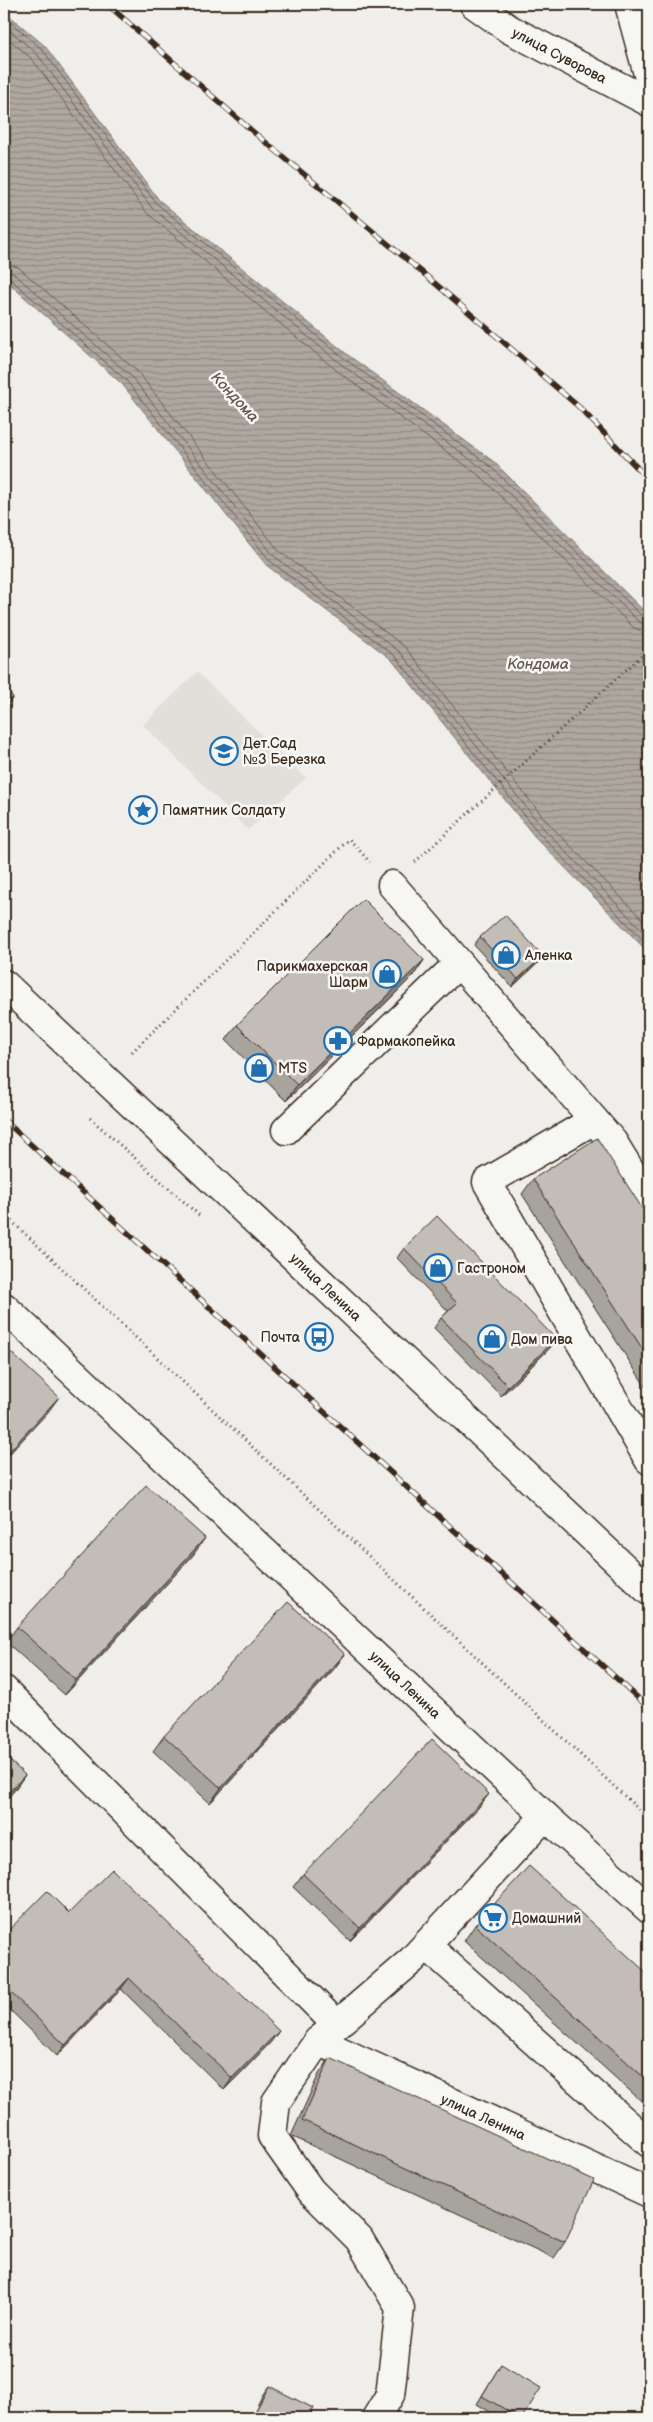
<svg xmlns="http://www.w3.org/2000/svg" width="653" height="2422" viewBox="0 0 653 2422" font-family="'Balsamiq Sans',sans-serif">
<defs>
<pattern id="water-rules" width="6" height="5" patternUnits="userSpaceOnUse" patternTransform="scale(1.25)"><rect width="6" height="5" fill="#afa8a1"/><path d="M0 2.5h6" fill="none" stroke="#908983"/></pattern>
</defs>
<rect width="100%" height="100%" fill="#efeeea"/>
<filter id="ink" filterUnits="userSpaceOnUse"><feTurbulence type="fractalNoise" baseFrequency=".02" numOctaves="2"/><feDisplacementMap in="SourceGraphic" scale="10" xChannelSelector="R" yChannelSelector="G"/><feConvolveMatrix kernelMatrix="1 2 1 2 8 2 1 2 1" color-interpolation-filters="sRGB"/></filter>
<g filter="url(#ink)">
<!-- built -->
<polygon fill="#e2dfdb" points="197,672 306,778 248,830 143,725"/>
<!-- water -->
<polygon fill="url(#water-rules)" stroke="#81766d" points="4,11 45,46 159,200 348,355 494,462 649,616 649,953 535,837 391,659 266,565 122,384 4,279"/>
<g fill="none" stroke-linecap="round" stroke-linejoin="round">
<!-- shore -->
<g stroke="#695c52" stroke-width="1">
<polyline points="4,17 42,49 156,203 345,359 490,466 644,618 649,620"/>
<polyline points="4,25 37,54 152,208 341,364 486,471 639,622 649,626"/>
<polyline points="4,35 32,59 147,213 336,370 481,477 634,628 649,633"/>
<polyline points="4,263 18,267 137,371 279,551 405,647 549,824 649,926"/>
<polyline points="4,270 13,273 131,376 274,556 400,652 544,829 649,937"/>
<polyline points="4,277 9,278 126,380 270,561 395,656 539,833 649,946"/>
</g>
<defs>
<g id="minor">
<path id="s1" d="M474,4L509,29L649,102"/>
<polyline points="629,4 649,78"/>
<polyline points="392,885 613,1142 649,1201"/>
<path id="s2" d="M4,984L649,1591"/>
<polyline points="594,1120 487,1182 649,1460"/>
<polyline points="286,1130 459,963"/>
<path id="s3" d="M4,1307L545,1816L649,1909"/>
<polyline points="4,1690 336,2024"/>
<polyline points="426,1945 649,2143"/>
<path id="s4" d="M318,2041L649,2193"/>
<polyline points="376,2418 390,2395 400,2308 359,2239 311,2191 272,2136 276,2102 318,2041 412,1960 545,1816"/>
</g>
</defs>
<!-- minor casing -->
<use href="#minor" stroke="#3b2a1e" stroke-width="31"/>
<!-- path -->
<g stroke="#3b2a1e" stroke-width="3" stroke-dasharray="1 4" stroke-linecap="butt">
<polyline points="415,862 649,649"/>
<polyline points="132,1052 349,839 370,862"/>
<polyline points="90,1118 201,1217"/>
<polyline points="4,1214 649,1819"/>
</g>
<!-- minor -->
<use href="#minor" stroke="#f6f6f2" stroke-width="28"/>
<defs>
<g id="rail">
<polyline points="107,4 251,130 423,273 579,407 649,480"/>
<polyline points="4,1120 649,1708"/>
</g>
</defs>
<!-- rail casing -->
<use href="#rail" stroke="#3b2a1e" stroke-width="5.5"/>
<!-- rail -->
<use href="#rail" stroke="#f6f6f2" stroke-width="4" stroke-dasharray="11" stroke-linecap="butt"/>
</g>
<!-- wall -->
<g fill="#a7a39d" stroke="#3b2a1e">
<polygon points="480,937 537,964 512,987 474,945"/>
<polygon points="424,960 413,976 286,1101 226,1040 237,1025"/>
<polygon points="533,1179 649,1219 649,1392 522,1194"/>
<polygon points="404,1248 556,1339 549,1349 501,1396 434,1328 441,1318 448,1311 397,1258"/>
<polygon points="194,1554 65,1695 6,1642 17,1627"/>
<polygon points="345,1654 334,1669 210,1803 153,1751 164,1736"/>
<polygon points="479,1807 350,1941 293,1887 303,1874"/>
<polygon points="69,1913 271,2042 224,2090 121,1989 57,2056 4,2004 4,1935"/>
<polygon points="475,1925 649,1975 649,2108 464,1941"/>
<polygon points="330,2058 565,2242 554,2258 291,2136 319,2074"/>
<polygon points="501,2364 522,2418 500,2418 477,2404"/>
<polygon points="269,2386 308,2418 251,2418 263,2394"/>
</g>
<!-- shaded-wall -->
<g fill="#888480" stroke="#3b2a1e">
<polygon points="13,697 4,711 4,707"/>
<polygon points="543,956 537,964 512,987 518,979"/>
<polygon points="424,960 413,976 286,1101 297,1085"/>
<polygon points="556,1339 549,1349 501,1396 508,1386"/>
<polygon points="59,1397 48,1412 4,1460 4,1457"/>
<polygon points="205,1538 194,1554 65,1695 76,1680"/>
<polygon points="345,1654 334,1669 210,1803 221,1788"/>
<polygon points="25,1775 14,1791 4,1802 4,1798"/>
<polygon points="489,1794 479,1807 350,1941 360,1928"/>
<polygon points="129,1978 121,1989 57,2056 65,2045"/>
<polygon points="279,2031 271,2042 224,2090 232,2078"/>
</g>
<!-- building -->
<g fill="#c2bdb7" stroke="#3b2a1e">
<polygon points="4,687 13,697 4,707"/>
<polygon points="363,899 424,960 297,1085 237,1025"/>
<polygon points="505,915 543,956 518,979 480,937"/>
<polygon points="597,1138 649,1219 649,1359 533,1179"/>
<polygon points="437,1216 556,1339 508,1386 441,1318 457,1303 404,1248"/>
<polygon points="5,1347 59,1397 4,1457 4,1349"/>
<polygon points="146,1485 205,1538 76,1680 17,1627"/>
<polygon points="288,1602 345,1654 221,1788 164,1736"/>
<polygon points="432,1739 489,1794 360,1928 303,1874"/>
<polygon points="4,1755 25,1775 4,1798"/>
<polygon points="529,1866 649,1975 649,2082 475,1925"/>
<polygon points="112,1869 279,2031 232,2078 129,1978 65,2045 4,1986 4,1935 47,1891 69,1913"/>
<polygon points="330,2058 594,2180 565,2242 302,2120"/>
<polygon points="501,2364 541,2388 522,2418 520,2418 482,2396"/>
<polygon points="269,2386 313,2408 308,2418 252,2418"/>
</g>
</g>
<!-- icons -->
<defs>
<symbol id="school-ring" viewBox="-11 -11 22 22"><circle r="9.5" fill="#f6f6f2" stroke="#1f6fb2" stroke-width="1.5"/><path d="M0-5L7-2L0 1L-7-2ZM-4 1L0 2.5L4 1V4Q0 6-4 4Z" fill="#1f6fb2"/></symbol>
<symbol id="sight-ring" viewBox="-11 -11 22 22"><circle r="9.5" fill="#f6f6f2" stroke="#1f6fb2" stroke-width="1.5"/><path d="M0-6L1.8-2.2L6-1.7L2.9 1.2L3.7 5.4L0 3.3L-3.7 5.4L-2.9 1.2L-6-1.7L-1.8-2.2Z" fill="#1f6fb2"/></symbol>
<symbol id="shop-ring" viewBox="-11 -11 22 22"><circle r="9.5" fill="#f6f6f2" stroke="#1f6fb2" stroke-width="1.5"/><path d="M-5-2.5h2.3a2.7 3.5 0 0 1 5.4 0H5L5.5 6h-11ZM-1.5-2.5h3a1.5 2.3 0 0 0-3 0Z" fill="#1f6fb2"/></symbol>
<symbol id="pharmacy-ring" viewBox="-11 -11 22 22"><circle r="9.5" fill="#f6f6f2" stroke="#1f6fb2" stroke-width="1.5"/><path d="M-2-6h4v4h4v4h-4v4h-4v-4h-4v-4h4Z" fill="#1f6fb2"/></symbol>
<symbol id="bus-ring" viewBox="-11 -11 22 22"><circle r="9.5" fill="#f6f6f2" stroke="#1f6fb2" stroke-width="1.5"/><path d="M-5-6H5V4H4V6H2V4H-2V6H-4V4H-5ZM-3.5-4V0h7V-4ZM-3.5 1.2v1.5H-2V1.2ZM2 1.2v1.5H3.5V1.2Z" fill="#1f6fb2"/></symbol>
<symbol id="supermarket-ring" viewBox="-11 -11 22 22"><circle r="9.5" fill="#f6f6f2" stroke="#1f6fb2" stroke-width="1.5"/><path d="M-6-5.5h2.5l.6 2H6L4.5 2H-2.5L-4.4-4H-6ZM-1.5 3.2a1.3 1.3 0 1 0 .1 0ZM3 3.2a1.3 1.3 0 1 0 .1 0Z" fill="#1f6fb2"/></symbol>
</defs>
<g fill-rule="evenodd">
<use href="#school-ring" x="208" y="735" width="32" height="32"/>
<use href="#sight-ring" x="127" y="794" width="32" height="32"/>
<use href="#shop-ring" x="490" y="939" width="32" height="32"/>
<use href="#shop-ring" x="371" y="958" width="32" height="32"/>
<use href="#pharmacy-ring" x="322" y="1025" width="32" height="32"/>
<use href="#shop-ring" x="243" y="1052" width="32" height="32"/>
<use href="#shop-ring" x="422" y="1252" width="32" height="32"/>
<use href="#bus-ring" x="303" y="1321" width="32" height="32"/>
<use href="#shop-ring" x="476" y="1323" width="32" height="32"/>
<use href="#supermarket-ring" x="477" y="1902" width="32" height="32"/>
</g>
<g text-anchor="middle" stroke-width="5" stroke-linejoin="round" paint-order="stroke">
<!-- street labels -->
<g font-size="14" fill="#3b2a1e" stroke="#f6f6f2">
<text dy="5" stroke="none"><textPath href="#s1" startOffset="100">улица Суворова</textPath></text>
<text dy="5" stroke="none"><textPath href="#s2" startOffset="442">улица Ленина</textPath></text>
<text dy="5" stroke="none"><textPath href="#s3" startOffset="551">улица Ленина</textPath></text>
<text dy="5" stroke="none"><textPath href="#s4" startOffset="182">улица Ленина</textPath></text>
</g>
<!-- poi labels -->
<g font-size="14" fill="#3b2a1e" stroke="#f6f6f2" text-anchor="start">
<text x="243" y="748">Дет.Сад<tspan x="243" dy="16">№3 Березка</tspan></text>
<text x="162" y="815">Памятник Солдату</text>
<text x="525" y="960">Аленка</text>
<text x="368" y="971" text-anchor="end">Парикмахерская<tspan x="368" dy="16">Шарм</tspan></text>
<text x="357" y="1046">Фармакопейка</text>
<text x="278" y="1073">MTS</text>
<text x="457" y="1273">Гастроном</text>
<text x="300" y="1342" text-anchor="end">Почта</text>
<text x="511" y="1344">Дом пива</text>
<text x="512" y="1923">Домашний</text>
</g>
<!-- water labels -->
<g font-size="15" font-style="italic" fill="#64564c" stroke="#f6f6f2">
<text transform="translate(235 397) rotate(47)" y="5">Кондома</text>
<text x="538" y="669">Кондома</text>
</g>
</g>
<!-- margin -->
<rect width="653" height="2422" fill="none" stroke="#f6f6f2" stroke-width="20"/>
<rect x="10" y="10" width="633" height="2402" fill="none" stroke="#3b2a1e" stroke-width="2" filter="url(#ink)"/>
</svg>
